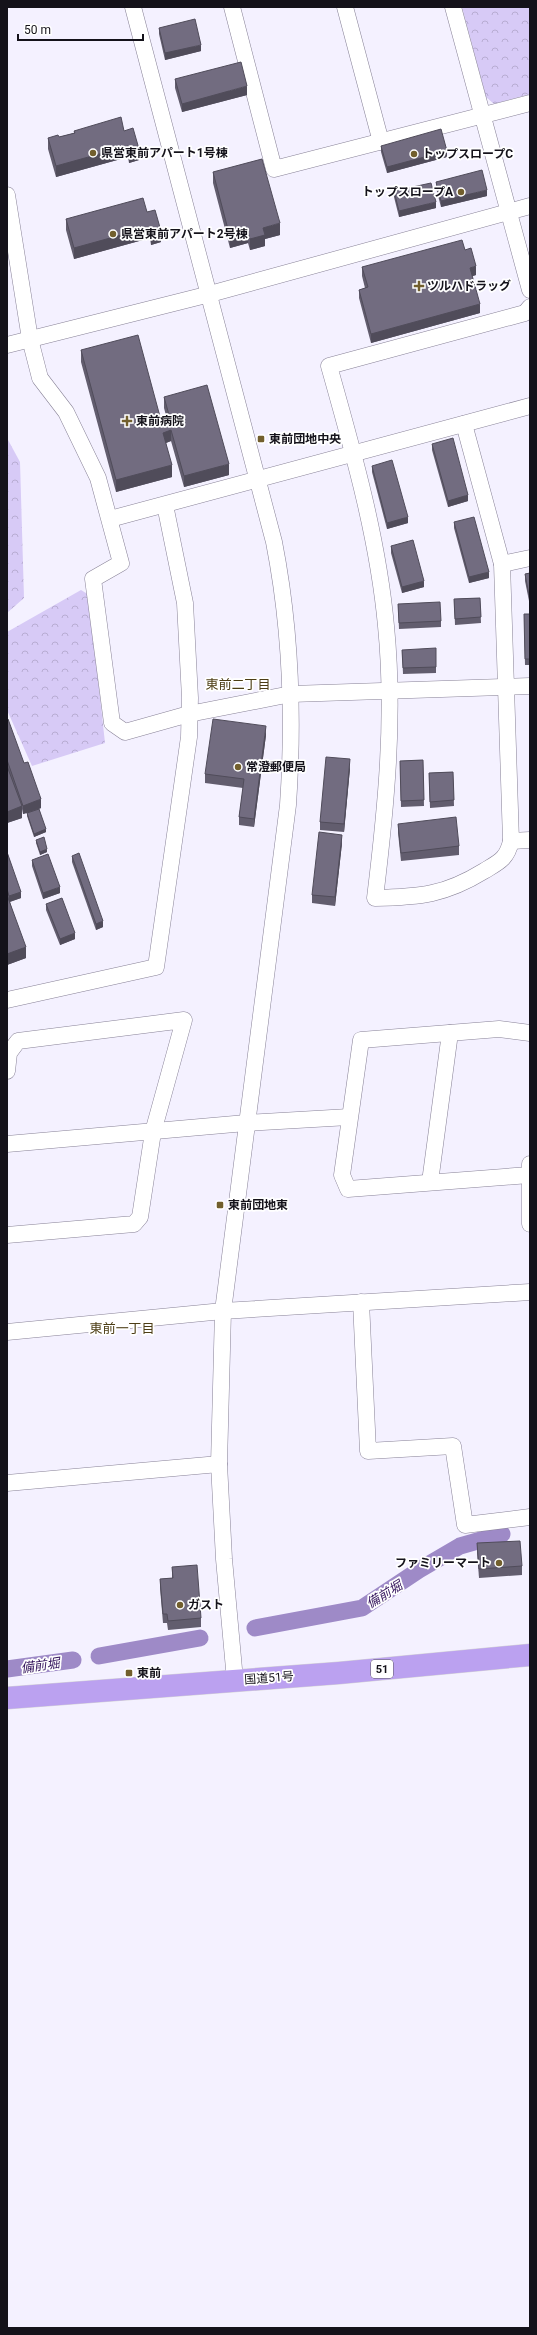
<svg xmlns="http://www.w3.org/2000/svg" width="537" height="2335" viewBox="0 0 537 2335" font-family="Roboto,'Noto Sans JP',sans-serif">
<defs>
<pattern id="forest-crowns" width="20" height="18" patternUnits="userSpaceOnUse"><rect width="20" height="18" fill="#d7caf6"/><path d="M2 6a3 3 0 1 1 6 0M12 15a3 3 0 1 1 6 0" fill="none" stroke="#b8acd2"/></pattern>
</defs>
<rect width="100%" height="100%" fill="#f4f1ff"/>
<!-- forest -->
<g fill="url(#forest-crowns)">
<polygon points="462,7 530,7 530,94 494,104 486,97"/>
<polygon points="7,438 20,462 24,598 7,613"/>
<polygon points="81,590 89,595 105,743 32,766 7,710 7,632"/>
</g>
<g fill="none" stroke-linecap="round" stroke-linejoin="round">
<!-- canal -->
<g stroke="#9e8ac7" stroke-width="17">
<polyline points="255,1628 362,1608 419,1570 460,1546 502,1534"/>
<polyline points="99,1656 200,1638"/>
<polyline points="7,1669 73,1660"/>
</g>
<defs>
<g id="minor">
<path d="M133,7L274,542C291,629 294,717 288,805L223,1311L219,1464L224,1559L235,1680"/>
<polyline points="232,7 274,169 530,103"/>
<polyline points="345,7 381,142"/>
<polyline points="453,7 530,290"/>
<polyline points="7,195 30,339 40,378 66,412 98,478 121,563 93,579 112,723 125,732 189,714 291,694 530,686"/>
<polyline points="7,345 210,294 530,206"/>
<path d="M464,424L502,564L511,841C507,859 499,862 484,871C445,895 420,897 375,898C386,808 395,717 386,626C378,538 353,451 329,366L525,313L530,307"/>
<polyline points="110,519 530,406"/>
<polyline points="502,564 530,558"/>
<polyline points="511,841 530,840"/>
<polyline points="7,1000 156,967 189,737 190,698 185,603 165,505"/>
<polyline points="7,1071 9,1053 18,1041 184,1020 153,1132 140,1217 134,1224 7,1235"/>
<polyline points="7,1144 246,1123 349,1117"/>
<polyline points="530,1164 530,1224"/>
<polyline points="529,1175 348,1189 342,1175 361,1040 499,1029 530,1033"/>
<polyline points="430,1182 450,1033"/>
<polyline points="361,1302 368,1451 453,1446 465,1525 530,1517"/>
<polyline points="7,1332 223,1311 530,1292"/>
<polyline points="7,1483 219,1464"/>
</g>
<polyline id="highway" points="7,1698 339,1673 530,1655"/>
</defs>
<!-- minor casing -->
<use href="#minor" stroke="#888297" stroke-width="17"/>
<!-- highway casing -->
<use href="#highway" stroke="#d5d4d6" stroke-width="23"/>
<!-- minor -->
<use href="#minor" stroke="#fff" stroke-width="16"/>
<!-- highway -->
<use href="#highway" stroke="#bba1f0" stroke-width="22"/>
</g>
<!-- wall -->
<g fill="#625d6e">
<polygon points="159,28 201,51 165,60 159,34"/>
<polygon points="175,79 247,95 182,112 175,88"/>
<polygon points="74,131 124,131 139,160 129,163 128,157 56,177 48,149 48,138 59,137 74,133"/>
<polygon points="381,146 447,157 387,173 381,152"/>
<polygon points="213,172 280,235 265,239 265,246 250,250 248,243 230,248 213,183"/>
<polygon points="436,182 487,196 441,207 436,188"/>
<polygon points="394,191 436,208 399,217 394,197"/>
<polygon points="147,212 161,242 151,245 150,238 74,259 66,230 66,219"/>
<polygon points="465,250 476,275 472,276 480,313 371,343 359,298 359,290 365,288 362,276 362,267"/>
<polygon points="81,350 162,424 168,423 164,408 164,397 229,475 184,487 171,441 166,443 172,477 116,492 81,362"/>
<polygon points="432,444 468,501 448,507 432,450"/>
<polygon points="372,466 408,523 387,529 372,472"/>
<polygon points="454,522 489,578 469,583 454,528"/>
<polygon points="391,546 424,587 402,593 391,553"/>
<polygon points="530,573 530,601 529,601 525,581 525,574"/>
<polygon points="480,598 481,623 455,625 454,599"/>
<polygon points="398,604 441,621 441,627 399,629"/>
<polygon points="524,614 530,614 530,665 525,665"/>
<polygon points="402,650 436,667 436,673 403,674"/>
<polygon points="7,720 41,808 39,809 46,832 34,837 27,816 27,813 23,814 22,809 22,818 7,823"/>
<polygon points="266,735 254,827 239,825 239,817 243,788 205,783 205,774"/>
<polygon points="423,760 424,806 401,807 400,761"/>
<polygon points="350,768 344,832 320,830 320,822"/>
<polygon points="453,772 454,806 430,808 429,773"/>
<polygon points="398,824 459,846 459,855 401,861 398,833"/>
<polygon points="36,840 47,852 40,855 36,843"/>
<polygon points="342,843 335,906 312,903 312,895"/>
<polygon points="7,852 21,898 10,902 26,958 7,965"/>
<polygon points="72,856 103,927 96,930 72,862"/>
<polygon points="32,860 60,893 43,899 32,866"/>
<polygon points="46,904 75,939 60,945 46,910"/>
<polygon points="477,1543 522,1566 522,1575 479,1578 477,1552"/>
<polygon points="172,1567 201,1618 201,1627 168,1630 167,1623 163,1623 160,1588 160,1579 172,1578"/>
</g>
<!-- shaded-wall -->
<g fill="#504c5a">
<polygon points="201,45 201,51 165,60 165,53"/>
<polygon points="247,86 247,95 182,112 182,104"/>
<polygon points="128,146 128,157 56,177 56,166"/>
<polygon points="139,149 139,160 129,163 129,152"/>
<polygon points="447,151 447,157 387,173 387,167"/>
<polygon points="487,190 487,196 441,207 441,201"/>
<polygon points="436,202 436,208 399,217 399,211"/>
<polygon points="280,223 280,235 265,239 265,246 250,250 250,239 263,228"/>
<polygon points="150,227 150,238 74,259 74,248"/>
<polygon points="161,231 161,242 151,245 151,233"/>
<polygon points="248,232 248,243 230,248 230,237"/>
<polygon points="476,266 476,275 470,277 470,268"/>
<polygon points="480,304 480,313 371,343 371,334"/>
<polygon points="171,430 171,441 163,444 163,433"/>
<polygon points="229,464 229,475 184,487 184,476"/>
<polygon points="172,465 172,477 116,492 116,480"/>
<polygon points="468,495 468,501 448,507 448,501"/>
<polygon points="408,517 408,523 387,529 387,523"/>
<polygon points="489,572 489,578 469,583 469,577"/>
<polygon points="424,581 424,587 402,593 402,587"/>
<polygon points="266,726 266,735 254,827 254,819"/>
<polygon points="350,759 350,768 344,832 344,824"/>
<polygon points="41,799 41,808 23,814 23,806"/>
<polygon points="22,806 22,818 7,823 7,812"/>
<polygon points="46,829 46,832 34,837 34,834"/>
<polygon points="342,835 342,843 335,906 335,897"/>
<polygon points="47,849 47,852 40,855 40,852"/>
<polygon points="60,887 60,893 43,899 43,893"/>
<polygon points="21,892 21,898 9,902 9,896"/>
<polygon points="103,921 103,927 96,930 96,924"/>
<polygon points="75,933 75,939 60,945 60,939"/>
<polygon points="26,947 26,958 7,965 7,954"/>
</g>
<!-- building -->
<g fill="#726c80" stroke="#504c5a">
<polygon points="195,19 201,45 165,53 159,28"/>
<polygon points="241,62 247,86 182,104 175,79"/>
<polygon points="121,117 124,131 133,128 139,149 129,152 128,146 56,166 48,138 58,135 59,137 75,133 74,131"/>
<polygon points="441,129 447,151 387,167 381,146"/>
<polygon points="262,159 280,223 263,228 265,235 250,239 248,232 230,237 213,172"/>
<polygon points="482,170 487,190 441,201 436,182"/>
<polygon points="431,183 436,202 399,211 394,191"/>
<polygon points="143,198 147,212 155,210 161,231 151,233 150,227 74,248 66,219"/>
<polygon points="462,240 465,250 471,248 476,266 470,268 480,304 371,334 359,290 368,287 362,267"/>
<polygon points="138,335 162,424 171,422 164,397 207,385 229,464 184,476 171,430 163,433 172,465 116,480 81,350"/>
<polygon points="453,438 468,495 448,501 432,444"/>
<polygon points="392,460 408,517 387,523 372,466"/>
<polygon points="474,517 489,572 469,577 454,522"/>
<polygon points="413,540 424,581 402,587 391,546"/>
<polygon points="530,573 530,595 529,595 525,574"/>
<polygon points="480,598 481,617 455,619 454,599"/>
<polygon points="440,602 441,621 399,623 398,604"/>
<polygon points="524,614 530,614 530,659 525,659"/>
<polygon points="436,648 436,667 403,668 402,650"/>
<polygon points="8,719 24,763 28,762 41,799 23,806 7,760 7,720"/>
<polygon points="213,719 266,726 254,819 239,817 244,779 205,774"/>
<polygon points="326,757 350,759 344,824 320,822"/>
<polygon points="423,760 424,800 401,801 400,761"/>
<polygon points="7,766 22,806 7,812"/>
<polygon points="453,772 454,800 430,802 429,773"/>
<polygon points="39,809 46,829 34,834 27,813"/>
<polygon points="456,817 459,846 401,853 398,824"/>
<polygon points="319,832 342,835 335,897 312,895"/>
<polygon points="44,837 47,849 40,852 36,840"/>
<polygon points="7,852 21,892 9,896 7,889"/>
<polygon points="79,853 103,921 96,924 72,856"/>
<polygon points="48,854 60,887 43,893 32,860"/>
<polygon points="7,895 26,947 7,954"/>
<polygon points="62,898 75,933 60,939 46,904"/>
<polygon points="520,1541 522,1566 479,1569 477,1543"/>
<polygon points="197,1565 201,1618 168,1621 167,1614 163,1614 160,1579 173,1578 172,1567"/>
</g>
<!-- markers -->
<g fill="#725f2d" stroke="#fff" stroke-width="1.5">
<circle cx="93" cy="153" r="4"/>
<circle cx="414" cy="154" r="4"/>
<circle cx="461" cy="192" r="4"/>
<circle cx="113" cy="234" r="4"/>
<path d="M417 280h4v4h4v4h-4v4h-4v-4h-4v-4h4z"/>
<path d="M125 415h4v4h4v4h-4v4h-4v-4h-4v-4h4z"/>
<rect x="257" y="435" width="8" height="8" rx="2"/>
<circle cx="238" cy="767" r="4"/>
<rect x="216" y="1201" width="8" height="8" rx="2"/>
<circle cx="499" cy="1563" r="4"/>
<circle cx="180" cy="1605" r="4"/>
<rect x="125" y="1669" width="8" height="8" rx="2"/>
</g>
<g text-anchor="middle" stroke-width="3.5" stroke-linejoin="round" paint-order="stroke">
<!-- shield labels -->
<rect fill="#fff" stroke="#5a595f" stroke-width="1" x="371" y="1660" width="22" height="18" rx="3"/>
<g font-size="11" font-weight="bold" fill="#14121a">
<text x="382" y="1673">51</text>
</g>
<!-- poi labels -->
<g font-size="12" font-weight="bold" fill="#14121a" stroke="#fff" text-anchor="start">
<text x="101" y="157">県営東前アパート1号棟</text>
<text x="422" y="158">トップスロープC</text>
<text x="453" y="196" text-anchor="end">トップスロープA</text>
<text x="121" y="238">県営東前アパート2号棟</text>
<text x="427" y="290">ツルハドラッグ</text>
<text x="136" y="425">東前病院</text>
<text x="269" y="443">東前団地中央</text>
<text x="246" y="771">常澄郵便局</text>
<text x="228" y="1209">東前団地東</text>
<text x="491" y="1567" text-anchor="end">ファミリーマート</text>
<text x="188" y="1609">ガスト</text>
<text x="137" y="1677">東前</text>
</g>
<!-- street labels -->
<g font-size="12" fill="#14121a" stroke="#fff">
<text transform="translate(269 1678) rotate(-4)" y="4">国道51号</text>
</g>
<!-- neighbourhood labels -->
<g font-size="13" fill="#4c3d15" stroke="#fff">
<text x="238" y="689">東前二丁目</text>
<text x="122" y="1333">東前一丁目</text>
</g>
<!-- water labels -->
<g font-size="13" font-style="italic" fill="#35155d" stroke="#fff">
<text transform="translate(384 1594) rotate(-32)" y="5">備前堀</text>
<text transform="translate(40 1665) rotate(-8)" y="5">備前堀</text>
</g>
</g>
<!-- border -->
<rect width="537" height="2335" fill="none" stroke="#14121a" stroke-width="16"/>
<!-- scale -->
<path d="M18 34v6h125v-6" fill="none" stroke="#14121a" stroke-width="2"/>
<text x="24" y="34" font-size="12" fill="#14121a" stroke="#ffffff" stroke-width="3" paint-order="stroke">50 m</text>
</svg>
